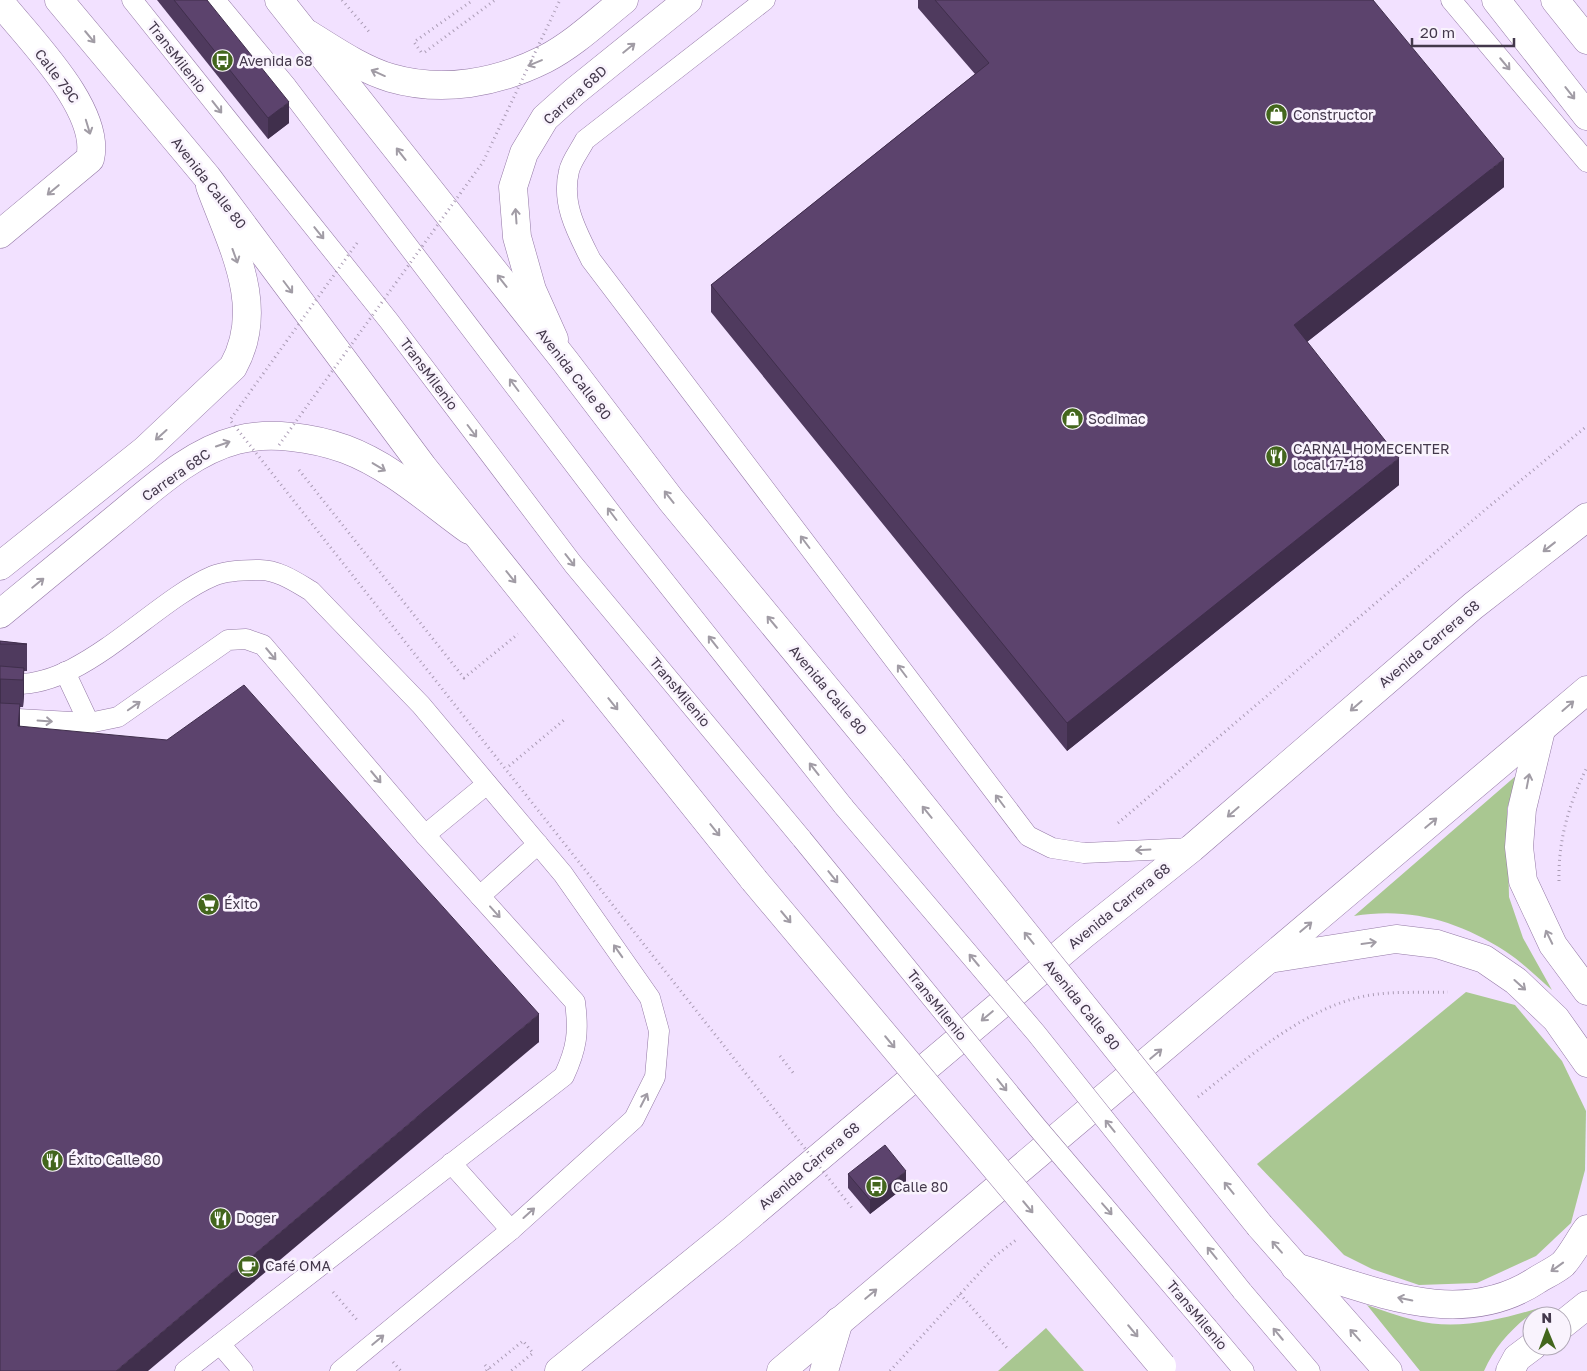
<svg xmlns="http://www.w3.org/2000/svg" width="1587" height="1371" viewBox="0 0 1587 1371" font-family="'Golos Text',sans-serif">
<rect width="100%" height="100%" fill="#f2e1ff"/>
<!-- green -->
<g fill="#a9c791">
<path d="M1518,774L1507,809L1509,897L1523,938L1552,990C1537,977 1522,962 1505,951C1458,921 1410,907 1354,916Z"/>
<polygon points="1466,992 1515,1005 1562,1061 1586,1111 1585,1170 1571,1223 1536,1256 1477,1283 1419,1285 1372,1269 1344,1255 1257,1164"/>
<path d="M1367,1305C1382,1310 1398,1316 1414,1320C1455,1331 1500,1320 1539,1308C1515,1325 1496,1344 1484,1371H1420Z"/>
<polygon points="1046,1328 1084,1371 998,1371"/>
</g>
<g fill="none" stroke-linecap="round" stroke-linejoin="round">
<defs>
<g id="lane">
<polyline points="132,0 389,321 573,564 802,839"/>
<polyline points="215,0 287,87 624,530 844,807"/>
<path d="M765,0L585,140C580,150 571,161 569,171C561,204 577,232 591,260L1028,836L1052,848L1084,853L1192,848"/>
<polyline points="1451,0 1587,162"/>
<polyline points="65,672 89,723"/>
<path d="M0,682C74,699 149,603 213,576C225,571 246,570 258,570C277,569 296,582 311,591L421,705L563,874L650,998L659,1031L655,1077L634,1119L511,1230L340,1371"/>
<path d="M0,718L89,723L118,717L228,640L246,639L263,645L425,835L575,1002C579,1032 577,1048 564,1076L185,1371"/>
<polyline points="425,835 487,784"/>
<polyline points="480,896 538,844"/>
<polyline points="451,1163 511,1230"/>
<polyline points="1242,1291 1310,1371"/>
<polyline points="1208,1328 1244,1371"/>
<polyline points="220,1344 243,1371"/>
</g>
<path id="street" d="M0,2C29,39 102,110 90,159L0,234"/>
<g id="secondary">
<polyline points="1496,0 1587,116"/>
<polyline points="1555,0 1587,40"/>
<path d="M308,34C334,50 361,69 391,78C443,93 497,83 545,59C574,44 599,20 624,0"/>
<polyline points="554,339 532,290 517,237 513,187 524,153 545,118 574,92 688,0"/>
<path d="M0,566L145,450L233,367C267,307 231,244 210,186"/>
<path d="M0,614C38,583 76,551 114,520C151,490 190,452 237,440C270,431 314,438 345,449C391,466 430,502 469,530"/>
</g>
<g id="primary">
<polyline points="559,1371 733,1230 1083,935 1192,848 1473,606 1587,517"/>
<polyline points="781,1371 1587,690"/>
</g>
<g id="highway">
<polyline points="59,0 207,177 423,467 754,880"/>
<polyline points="279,0 565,361 671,500 892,768"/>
<polyline points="1541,730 1522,809 1519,847 1523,881 1553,945 1587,991"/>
<polyline points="1269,959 1396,939 1437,944 1484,959 1516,981 1556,1019 1587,1063"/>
<polyline points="1260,1226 1388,1371"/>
<path d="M1295,1267C1374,1290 1460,1331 1537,1280C1545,1275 1556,1270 1563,1264C1572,1254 1579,1240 1587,1229"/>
<polyline points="1562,1325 1587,1305"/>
<polyline points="824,1371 839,1321"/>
<polyline points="1510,1371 1517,1358 1533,1346"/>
</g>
</defs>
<!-- lane casing -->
<use href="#lane" stroke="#9479a6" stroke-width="21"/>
<!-- street casing -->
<use href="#street" stroke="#9479a6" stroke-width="29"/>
<!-- secondary casing -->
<use href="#secondary" stroke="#9479a6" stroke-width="29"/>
<!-- primary casing -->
<use href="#primary" stroke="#9479a6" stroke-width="29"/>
<!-- highway casing -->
<use href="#highway" stroke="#9479a6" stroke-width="29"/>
<!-- path -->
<g stroke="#ab9cb5" stroke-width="3" stroke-dasharray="1 4" stroke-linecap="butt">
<polyline points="342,0 371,34"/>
<polyline points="421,52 414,42 473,0"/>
<polyline points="425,52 495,0"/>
<polyline points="299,470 464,678 518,634"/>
<polyline points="509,766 564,720"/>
<polyline points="1118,823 1486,509 1587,426"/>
<path d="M1559,881C1558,840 1569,804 1587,767"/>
<polyline points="780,1056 794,1074"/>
<path d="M1198,1097C1245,1060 1309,1004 1371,995C1396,991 1423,993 1448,992"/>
<polyline points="333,1292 358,1321"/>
<polyline points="960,1294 1007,1348"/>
<polyline points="393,1362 401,1371"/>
<polyline points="485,1365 490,1371"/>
<polyline points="890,1371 994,1257 1016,1240"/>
</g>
<!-- lane -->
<use href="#lane" stroke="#fff" stroke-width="20"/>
<!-- street -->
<use href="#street" stroke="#fff" stroke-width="28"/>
<!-- secondary -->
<use href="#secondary" stroke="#fff" stroke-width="28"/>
<!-- primary -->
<use href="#primary" stroke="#fff" stroke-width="28"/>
<!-- highway -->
<use href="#highway" stroke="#fff" stroke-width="28"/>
<defs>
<g id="lane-bridge">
<polyline points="844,807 1036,1033 1242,1291"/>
<polyline points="802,839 1036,1126 1208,1328"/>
</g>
<g id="highway-bridge">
<polyline points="892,768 1260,1226"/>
<polyline points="754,880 1162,1366"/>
</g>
</defs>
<!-- lane-bridge casing -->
<use href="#lane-bridge" stroke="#9479a6" stroke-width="21" stroke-linecap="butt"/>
<!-- highway-bridge casing -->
<use href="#highway-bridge" stroke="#9479a6" stroke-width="29" stroke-linecap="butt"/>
<!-- path-bridge -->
<g stroke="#ab9cb5" stroke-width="3" stroke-dasharray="1 4" stroke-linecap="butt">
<polyline points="357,243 230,420 852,1208"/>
<polyline points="279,445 483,162 560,0"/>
<polyline points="486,1371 523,1341 533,1353 511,1371"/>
</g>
<!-- lane-bridge -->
<use href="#lane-bridge" stroke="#fff" stroke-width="20"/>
<!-- highway-bridge -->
<use href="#highway-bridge" stroke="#fff" stroke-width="28"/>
</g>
<!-- wall -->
<g fill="#4f3a5e">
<polygon points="157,0 207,0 289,123 268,139"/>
<polygon points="918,0 1373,0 1504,187 1307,342 1399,485 1067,751 711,312 711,285 975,74 918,8"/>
<polygon points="0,641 27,644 27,671 24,671 24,695 23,707 20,707 20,726 539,1042 0,1371"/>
<polygon points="848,1174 906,1186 870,1214 848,1188"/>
</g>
<!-- shaded-wall -->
<g fill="#402f4c">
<polygon points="289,102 289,123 268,139 268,118"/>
<polygon points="1504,159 1504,187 1294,352 1294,325"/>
<polygon points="1399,458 1399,485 1067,751 1067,723"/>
<polygon points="24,668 24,695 23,707 23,680"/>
<rect x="0" y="679" width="1" height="27"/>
<polygon points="20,704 20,731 18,726"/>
<polygon points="539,1014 539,1042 148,1371 116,1371"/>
<polygon points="906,1171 906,1186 870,1214 870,1200"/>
</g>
<!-- building -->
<g fill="#5c436d" stroke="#402f4c">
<polygon points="174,0 207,0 289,102 268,118"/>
<polygon points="935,0 1373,0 1504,159 1294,325 1399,458 1067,723 711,285 989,63"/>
<polygon points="0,641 27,644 0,644"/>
<polygon points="0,666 24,668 23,680 0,679"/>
<polygon points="244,685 539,1014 116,1371 0,1371 0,703 20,704 18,726 167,740"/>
<polygon points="885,1145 906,1171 870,1200 848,1174"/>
</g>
<!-- one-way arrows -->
<defs><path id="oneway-shaft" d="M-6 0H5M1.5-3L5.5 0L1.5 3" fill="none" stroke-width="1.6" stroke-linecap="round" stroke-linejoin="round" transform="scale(1.25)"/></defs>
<g stroke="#a19ca5">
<use href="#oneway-shaft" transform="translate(90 37) rotate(50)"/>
<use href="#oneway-shaft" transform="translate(629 48) rotate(-39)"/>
<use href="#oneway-shaft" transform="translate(535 63) rotate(157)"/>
<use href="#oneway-shaft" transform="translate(1505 64) rotate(50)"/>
<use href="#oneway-shaft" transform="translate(378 73) rotate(-156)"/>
<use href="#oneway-shaft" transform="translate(1570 93) rotate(52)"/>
<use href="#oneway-shaft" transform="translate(217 107) rotate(52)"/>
<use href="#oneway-shaft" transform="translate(88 127) rotate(73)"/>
<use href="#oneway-shaft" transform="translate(401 154) rotate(-128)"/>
<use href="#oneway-shaft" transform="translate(53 190) rotate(140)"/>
<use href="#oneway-shaft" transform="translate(516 216) rotate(-94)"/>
<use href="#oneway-shaft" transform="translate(319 233) rotate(51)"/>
<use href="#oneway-shaft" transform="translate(235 256) rotate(70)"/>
<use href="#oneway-shaft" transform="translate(502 281) rotate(-128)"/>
<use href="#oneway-shaft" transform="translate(288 287) rotate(53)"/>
<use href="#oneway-shaft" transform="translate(514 385) rotate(-127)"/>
<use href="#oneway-shaft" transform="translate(472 431) rotate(53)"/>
<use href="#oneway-shaft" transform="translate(161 435) rotate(138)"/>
<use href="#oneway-shaft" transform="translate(223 444) rotate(-19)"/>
<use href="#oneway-shaft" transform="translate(379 467) rotate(31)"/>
<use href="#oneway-shaft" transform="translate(669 497) rotate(-128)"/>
<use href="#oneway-shaft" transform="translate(612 514) rotate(-127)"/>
<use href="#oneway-shaft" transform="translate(805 542) rotate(-127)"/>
<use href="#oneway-shaft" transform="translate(1549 547) rotate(142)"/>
<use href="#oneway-shaft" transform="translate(570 560) rotate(52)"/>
<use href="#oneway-shaft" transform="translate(511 577) rotate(51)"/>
<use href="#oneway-shaft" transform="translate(38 583) rotate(-39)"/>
<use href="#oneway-shaft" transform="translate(772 622) rotate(-130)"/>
<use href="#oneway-shaft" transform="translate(713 642) rotate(-128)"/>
<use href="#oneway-shaft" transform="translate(271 654) rotate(50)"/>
<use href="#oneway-shaft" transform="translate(902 671) rotate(-127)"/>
<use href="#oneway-shaft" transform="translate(613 704) rotate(51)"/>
<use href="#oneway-shaft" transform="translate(134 706) rotate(-35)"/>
<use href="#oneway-shaft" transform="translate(1356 706) rotate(139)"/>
<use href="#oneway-shaft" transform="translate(1568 706) rotate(-41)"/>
<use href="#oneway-shaft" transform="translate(45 721) rotate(4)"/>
<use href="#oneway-shaft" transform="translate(814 769) rotate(-128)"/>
<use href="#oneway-shaft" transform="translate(376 777) rotate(50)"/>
<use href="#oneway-shaft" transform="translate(1528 781) rotate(-79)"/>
<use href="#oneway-shaft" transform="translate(1000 801) rotate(-127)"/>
<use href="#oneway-shaft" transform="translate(927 812) rotate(-129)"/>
<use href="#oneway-shaft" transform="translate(1233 812) rotate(139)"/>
<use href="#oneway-shaft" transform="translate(1431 823) rotate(-40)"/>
<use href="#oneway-shaft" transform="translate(715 830) rotate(51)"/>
<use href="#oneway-shaft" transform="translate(1143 850) rotate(177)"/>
<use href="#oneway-shaft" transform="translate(833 877) rotate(51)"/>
<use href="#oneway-shaft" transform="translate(495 912) rotate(48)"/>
<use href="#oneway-shaft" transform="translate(786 917) rotate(50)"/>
<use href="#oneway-shaft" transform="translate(1306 927) rotate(-40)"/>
<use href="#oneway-shaft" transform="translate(1549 937) rotate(-116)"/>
<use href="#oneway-shaft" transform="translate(1029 938) rotate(-129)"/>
<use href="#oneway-shaft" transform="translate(1369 943) rotate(-8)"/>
<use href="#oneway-shaft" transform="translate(618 951) rotate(-125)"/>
<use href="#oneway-shaft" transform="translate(974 960) rotate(-130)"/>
<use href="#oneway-shaft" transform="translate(1520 985) rotate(42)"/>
<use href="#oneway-shaft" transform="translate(987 1016) rotate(140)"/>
<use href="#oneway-shaft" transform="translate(890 1042) rotate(50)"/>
<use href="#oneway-shaft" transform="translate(1156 1054) rotate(-40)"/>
<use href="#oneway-shaft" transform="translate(1002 1085) rotate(51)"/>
<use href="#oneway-shaft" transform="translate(644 1100) rotate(-63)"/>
<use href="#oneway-shaft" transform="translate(1110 1126) rotate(-129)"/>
<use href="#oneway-shaft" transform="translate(1229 1188) rotate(-129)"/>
<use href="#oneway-shaft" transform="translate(1028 1207) rotate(50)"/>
<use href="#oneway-shaft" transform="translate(1107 1209) rotate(49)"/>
<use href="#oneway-shaft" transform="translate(529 1213) rotate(-42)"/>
<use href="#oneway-shaft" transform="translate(1277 1247) rotate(-131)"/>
<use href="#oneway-shaft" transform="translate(1212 1253) rotate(-129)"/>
<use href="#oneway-shaft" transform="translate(1557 1267) rotate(144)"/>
<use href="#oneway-shaft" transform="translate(871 1294) rotate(-40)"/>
<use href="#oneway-shaft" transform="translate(1405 1299) rotate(-168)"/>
<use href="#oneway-shaft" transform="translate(1133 1331) rotate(50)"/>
<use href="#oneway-shaft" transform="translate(1278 1334) rotate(-130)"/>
<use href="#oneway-shaft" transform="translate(1355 1335) rotate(-132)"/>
<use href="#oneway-shaft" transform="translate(378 1340) rotate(-40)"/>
</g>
<!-- icons -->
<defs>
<symbol id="bus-disc" viewBox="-11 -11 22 22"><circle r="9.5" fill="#43661d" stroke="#f9f3fd"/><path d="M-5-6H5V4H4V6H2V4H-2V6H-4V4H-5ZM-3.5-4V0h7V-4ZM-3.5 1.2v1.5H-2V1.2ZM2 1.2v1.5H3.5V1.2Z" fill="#fff"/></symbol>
<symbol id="shop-disc" viewBox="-11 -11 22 22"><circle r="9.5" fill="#43661d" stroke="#f9f3fd"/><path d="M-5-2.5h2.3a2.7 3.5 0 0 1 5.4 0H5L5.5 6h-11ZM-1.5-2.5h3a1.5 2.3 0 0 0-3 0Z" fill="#fff"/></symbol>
<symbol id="restaurant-disc" viewBox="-11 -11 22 22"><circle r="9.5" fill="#43661d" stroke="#f9f3fd"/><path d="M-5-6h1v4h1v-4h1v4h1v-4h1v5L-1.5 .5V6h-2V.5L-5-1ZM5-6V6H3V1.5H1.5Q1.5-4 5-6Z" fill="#fff"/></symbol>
<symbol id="supermarket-disc" viewBox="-11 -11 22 22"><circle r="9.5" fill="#43661d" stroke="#f9f3fd"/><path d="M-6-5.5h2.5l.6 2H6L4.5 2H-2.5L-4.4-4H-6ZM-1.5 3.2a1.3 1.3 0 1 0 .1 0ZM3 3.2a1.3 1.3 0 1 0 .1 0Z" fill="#fff"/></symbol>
<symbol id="cafe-disc" viewBox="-11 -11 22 22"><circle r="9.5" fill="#43661d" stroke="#f9f3fd"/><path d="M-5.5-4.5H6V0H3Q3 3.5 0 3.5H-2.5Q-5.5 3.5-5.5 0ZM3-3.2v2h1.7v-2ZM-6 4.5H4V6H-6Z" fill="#fff"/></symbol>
</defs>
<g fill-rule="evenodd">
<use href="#bus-disc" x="210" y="48" width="25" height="25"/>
<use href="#shop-disc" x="1264" y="102" width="25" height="25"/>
<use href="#shop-disc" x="1060" y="406" width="25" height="25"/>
<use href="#restaurant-disc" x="1264" y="444" width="25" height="25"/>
<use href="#supermarket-disc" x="196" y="892" width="25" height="25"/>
<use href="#restaurant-disc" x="40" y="1148" width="25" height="25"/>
<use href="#bus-disc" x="864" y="1174" width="25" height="25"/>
<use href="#restaurant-disc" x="208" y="1206" width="25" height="25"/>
<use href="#cafe-disc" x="236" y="1254" width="25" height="25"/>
</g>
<g text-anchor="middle" stroke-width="5" stroke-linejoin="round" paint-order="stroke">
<!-- street labels -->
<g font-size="14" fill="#43384b" stroke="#f9f3fd">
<text transform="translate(177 57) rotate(52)" y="5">TransMilenio</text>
<text transform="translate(57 76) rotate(53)" y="5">Calle 79C</text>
<text transform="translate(575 95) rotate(-42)" y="5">Carrera 68D</text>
<text transform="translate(209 183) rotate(52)" y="5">Avenida Calle 80</text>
<text transform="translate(429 374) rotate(53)" y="5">TransMilenio</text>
<text transform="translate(574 374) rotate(52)" y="5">Avenida Calle 80</text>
<text transform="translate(176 475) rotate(-35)" y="5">Carrera 68C</text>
<text transform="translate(1429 644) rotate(-40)" y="5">Avenida Carrera 68</text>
<text transform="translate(828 690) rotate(50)" y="5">Avenida Calle 80</text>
<text transform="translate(680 692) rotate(50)" y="5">TransMilenio</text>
<text transform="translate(1119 906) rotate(-39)" y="5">Avenida Carrera 68</text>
<text transform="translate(937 1005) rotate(51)" y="5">TransMilenio</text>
<text transform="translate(1082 1005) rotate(51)" y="5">Avenida Calle 80</text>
<text transform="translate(809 1166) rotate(-40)" y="5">Avenida Carrera 68</text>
<text transform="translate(1197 1315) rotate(50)" y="5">TransMilenio</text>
</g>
<!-- poi labels -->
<g font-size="14" fill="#43384b" stroke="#f9f3fd" text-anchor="start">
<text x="239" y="66">Avenida 68</text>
<text x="1293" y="120">Constructor</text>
<text x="1088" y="424">Sodimac</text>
<text x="1293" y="454">CARNAL HOMECENTER<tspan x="1293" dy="16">local 17-18</tspan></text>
<text x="224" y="909">Éxito</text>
<text x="68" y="1165">Éxito Calle 80</text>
<text x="893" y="1192">Calle 80</text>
<text x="236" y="1223">Doger</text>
<text x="265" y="1271">Café OMA</text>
</g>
</g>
<!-- north arrow -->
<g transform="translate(1547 1331) rotate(359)"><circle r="24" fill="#f9f3fd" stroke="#b0a8b6"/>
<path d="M0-4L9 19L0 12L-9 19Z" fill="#43661d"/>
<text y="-8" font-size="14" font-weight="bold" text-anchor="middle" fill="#43384b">N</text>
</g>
<!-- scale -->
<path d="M1412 38v8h102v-8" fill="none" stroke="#43384b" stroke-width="2.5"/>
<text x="1420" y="38" font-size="15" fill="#43384b" stroke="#f9f3fd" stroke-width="4" paint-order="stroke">20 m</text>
</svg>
